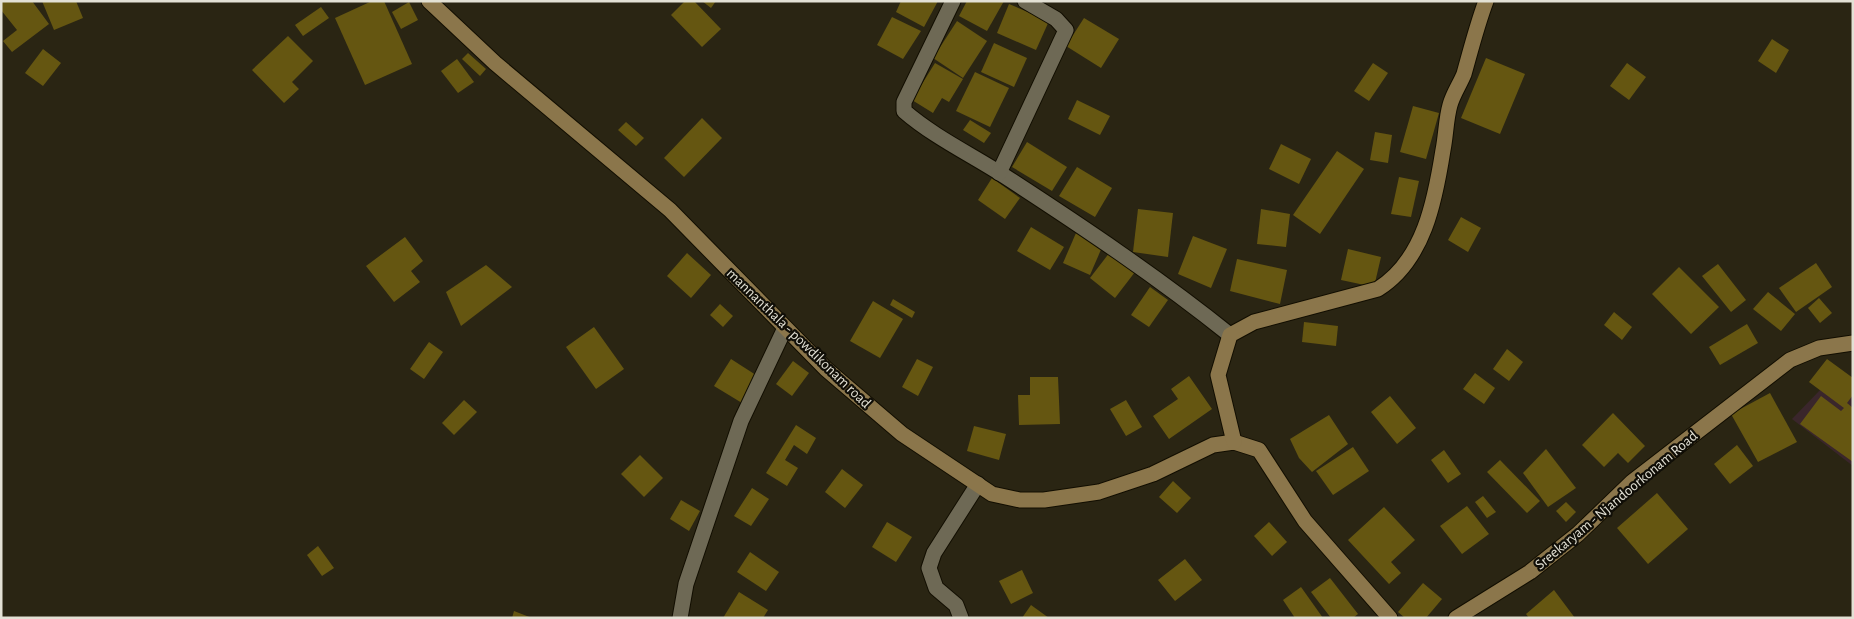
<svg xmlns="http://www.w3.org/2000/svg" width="1854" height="619" viewBox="0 0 1854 619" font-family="'Alegreya Sans',sans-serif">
<rect width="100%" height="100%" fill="#2a2513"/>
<!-- education -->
<polygon fill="#3a262b" points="1853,379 1853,466 1792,419 1822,388"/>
<!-- building -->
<g fill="#655611">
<polygon points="1,1 32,1 49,24 12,52 3,41 17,30 1,10"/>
<polygon points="42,1 76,1 83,18 54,30"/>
<polygon points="372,1 384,1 412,64 365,85 335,18"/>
<polygon points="685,1 694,1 721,29 702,47 671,15"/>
<polygon points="702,1 716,1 711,8"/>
<polygon points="901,1 938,1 924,27 896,12"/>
<polygon points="967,1 1004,1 987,31 959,16"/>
<polygon points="409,2 418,20 401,29 392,12"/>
<polygon points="1009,4 1049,21 1036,50 997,33"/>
<polygon points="321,7 329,18 303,36 295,25"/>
<polygon points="892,17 921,31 903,59 877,45"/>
<polygon points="1084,18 1119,39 1101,68 1066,46"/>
<polygon points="957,21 987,41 963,78 933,58"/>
<polygon points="288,36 313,61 292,82 299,89 284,103 252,70"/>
<polygon points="1772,39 1789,50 1776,73 1758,61"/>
<polygon points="994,43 1027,58 1014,87 981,72"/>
<polygon points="43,49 61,63 43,86 25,73"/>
<polygon points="468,53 486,69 480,76 462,59"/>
<polygon points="1486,58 1525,74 1500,134 1461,118"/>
<polygon points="457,59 474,82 458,93 441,71"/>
<polygon points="935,63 963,79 949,102 942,98 933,113 912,100"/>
<polygon points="1373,63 1388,73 1369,101 1354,91"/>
<polygon points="1627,63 1646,77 1629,100 1610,86"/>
<polygon points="975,72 1009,88 990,127 956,111"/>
<polygon points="1077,100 1110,116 1100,135 1068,119"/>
<polygon points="1413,106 1439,113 1426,159 1400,152"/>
<polygon points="702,118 722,138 684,177 664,158"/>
<polygon points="970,120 991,133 984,143 963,130"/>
<polygon points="626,122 644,138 636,146 618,130"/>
<polygon points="1375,132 1392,135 1388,163 1370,160"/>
<polygon points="1027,142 1067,167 1052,191 1012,167"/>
<polygon points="1281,144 1311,159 1299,184 1269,169"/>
<polygon points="1337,151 1364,169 1320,234 1293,215"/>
<polygon points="1077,167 1112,188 1095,217 1059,196"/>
<polygon points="1399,177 1419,181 1411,217 1391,214"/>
<polygon points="992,178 1020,198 1005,219 978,200"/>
<polygon points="1138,209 1173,213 1168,257 1133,252"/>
<polygon points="1261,209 1290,214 1286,247 1257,244"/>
<polygon points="1461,217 1481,228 1468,252 1448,240"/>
<polygon points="1031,227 1064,247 1050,270 1017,251"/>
<polygon points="1076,233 1103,245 1090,275 1063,263"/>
<polygon points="1193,236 1227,249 1211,288 1178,274"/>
<polygon points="405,237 423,261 411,271 420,282 394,302 366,266"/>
<polygon points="1348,249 1381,257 1374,287 1341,280"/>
<polygon points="1110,252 1135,272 1115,298 1090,278"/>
<polygon points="687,253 711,275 691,298 667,276"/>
<polygon points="1237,259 1287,270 1280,304 1230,291"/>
<polygon points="1816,263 1832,287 1796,312 1779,288"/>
<polygon points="1718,264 1746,300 1731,312 1702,276"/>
<polygon points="486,265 512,287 461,326 446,292"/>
<polygon points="1679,267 1719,307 1691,334 1652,294"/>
<polygon points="1150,287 1168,300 1149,327 1131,315"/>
<polygon points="1768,292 1795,314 1781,331 1753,309"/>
<polygon points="1819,298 1832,313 1820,323 1808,308"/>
<polygon points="893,299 915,312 912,318 890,305"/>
<polygon points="873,301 903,319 880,358 850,341"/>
<polygon points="720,304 733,316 723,327 710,315"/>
<polygon points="1614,312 1632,327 1622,340 1604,325"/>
<polygon points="1304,322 1338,326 1336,346 1302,342"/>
<polygon points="1747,324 1758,343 1720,365 1709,347"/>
<polygon points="594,327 624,369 596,389 566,347"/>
<polygon points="429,342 443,352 424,379 410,369"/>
<polygon points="1507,349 1523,362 1509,381 1493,369"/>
<polygon points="731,359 759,377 742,403 714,386"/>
<polygon points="917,359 933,367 918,396 902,387"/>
<polygon points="1827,359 1853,378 1853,395 1847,403 1853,408 1853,462 1800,424 1821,396 1841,411 1844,408 1809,382"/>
<polygon points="793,361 809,373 792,396 776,384"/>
<polygon points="1475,373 1495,388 1484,404 1463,389"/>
<polygon points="1189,376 1212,409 1169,439 1153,416 1178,399 1171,389"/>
<polygon points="1030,377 1058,377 1060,424 1019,425 1018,395 1030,395"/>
<polygon points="1770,393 1797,442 1758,462 1731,414"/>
<polygon points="1390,396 1416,428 1397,444 1371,412"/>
<polygon points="464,400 477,412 454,435 442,423"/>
<polygon points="1126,400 1142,427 1126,436 1110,409"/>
<polygon points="1613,413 1645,446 1628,463 1618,453 1604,467 1582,445"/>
<polygon points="1329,415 1348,444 1312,472 1299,458 1290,439"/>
<polygon points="796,425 816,438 807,454 794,445 785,460 798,468 787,486 766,473"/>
<polygon points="974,426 1006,434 999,460 967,451"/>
<polygon points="1737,445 1753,466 1730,484 1714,464"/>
<polygon points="1353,447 1369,471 1333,495 1316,471"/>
<polygon points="1546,449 1576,488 1548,507 1523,473"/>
<polygon points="1444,450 1461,474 1448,483 1431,460"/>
<polygon points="640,455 663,478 644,497 621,474"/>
<polygon points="1500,460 1540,501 1527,513 1487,472"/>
<polygon points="842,469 863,485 845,508 825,492"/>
<polygon points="1173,481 1191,498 1177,513 1159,497"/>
<polygon points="752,488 769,499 751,526 734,516"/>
<polygon points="1657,493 1688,529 1648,564 1617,528"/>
<polygon points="1483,496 1496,512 1487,518 1475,502"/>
<polygon points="681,500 700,511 689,531 670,519"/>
<polygon points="1566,502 1576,512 1566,522 1556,511"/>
<polygon points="1467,506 1489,534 1462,554 1440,526"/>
<polygon points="1384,507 1415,540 1391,562 1401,573 1389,584 1348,540"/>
<polygon points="887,522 912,537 896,562 872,547"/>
<polygon points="1269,522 1287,542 1272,556 1254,536"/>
<polygon points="318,546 334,568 322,576 307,555"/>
<polygon points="750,552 779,572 766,591 737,572"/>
<polygon points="1185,559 1202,580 1175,601 1158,580"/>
<polygon points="1022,570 1033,593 1011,604 999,581"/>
<polygon points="1330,578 1358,614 1353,618 1331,618 1311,592"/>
<polygon points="1423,583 1442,599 1426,618 1405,618 1398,612"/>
<polygon points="1301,587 1323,618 1295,618 1283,600"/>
<polygon points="1554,590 1575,618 1529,618 1526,614"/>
<polygon points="739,592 768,610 763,618 723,618"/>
<polygon points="1031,605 1049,618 1022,618"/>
<polygon points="514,611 532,618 512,618"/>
</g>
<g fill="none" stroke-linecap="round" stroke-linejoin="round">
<defs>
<g id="street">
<path d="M953,1L904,102V111C934,137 972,155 1006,177C1083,227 1159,278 1230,335"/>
<polyline points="999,173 1066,30 1056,19 1025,1"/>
<polyline points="680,618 686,584 741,421 785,328"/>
<polyline points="961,618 956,605 936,588 929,568 934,553 978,484"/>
</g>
<g id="secondary">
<polyline points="429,1 495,63 670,210 826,369 902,434 992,494 1020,500 1044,500 1099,492 1153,474 1213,445 1234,442 1259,450 1305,521 1390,618"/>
<path d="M1234,442L1218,375L1230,335L1254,322L1378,289C1424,260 1435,201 1443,150C1446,135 1446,119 1450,105C1453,94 1460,84 1464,74C1471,49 1477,25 1486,1"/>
<polyline points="1456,618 1530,572 1578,534 1632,482 1790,360 1819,348 1853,343"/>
</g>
</defs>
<!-- street casing -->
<use href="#street" stroke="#120e01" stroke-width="17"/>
<!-- secondary casing -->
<use href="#secondary" stroke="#120e01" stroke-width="17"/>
<!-- street -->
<use href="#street" stroke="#6e6955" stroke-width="15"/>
<!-- secondary -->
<use href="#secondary" stroke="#8b764b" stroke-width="15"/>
</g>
<g text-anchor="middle" stroke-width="4.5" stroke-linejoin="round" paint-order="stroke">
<!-- street labels -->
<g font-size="15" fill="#e3e1d5" stroke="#100e07">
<text transform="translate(799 338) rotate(44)" y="5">mannanthala - powdikonam road</text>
<text transform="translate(1616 500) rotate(-40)" y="5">Sreekaryam - Njandoorkonam Road</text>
</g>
</g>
<!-- border -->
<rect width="1854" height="619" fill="none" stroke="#e3e1d5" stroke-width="5"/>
</svg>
